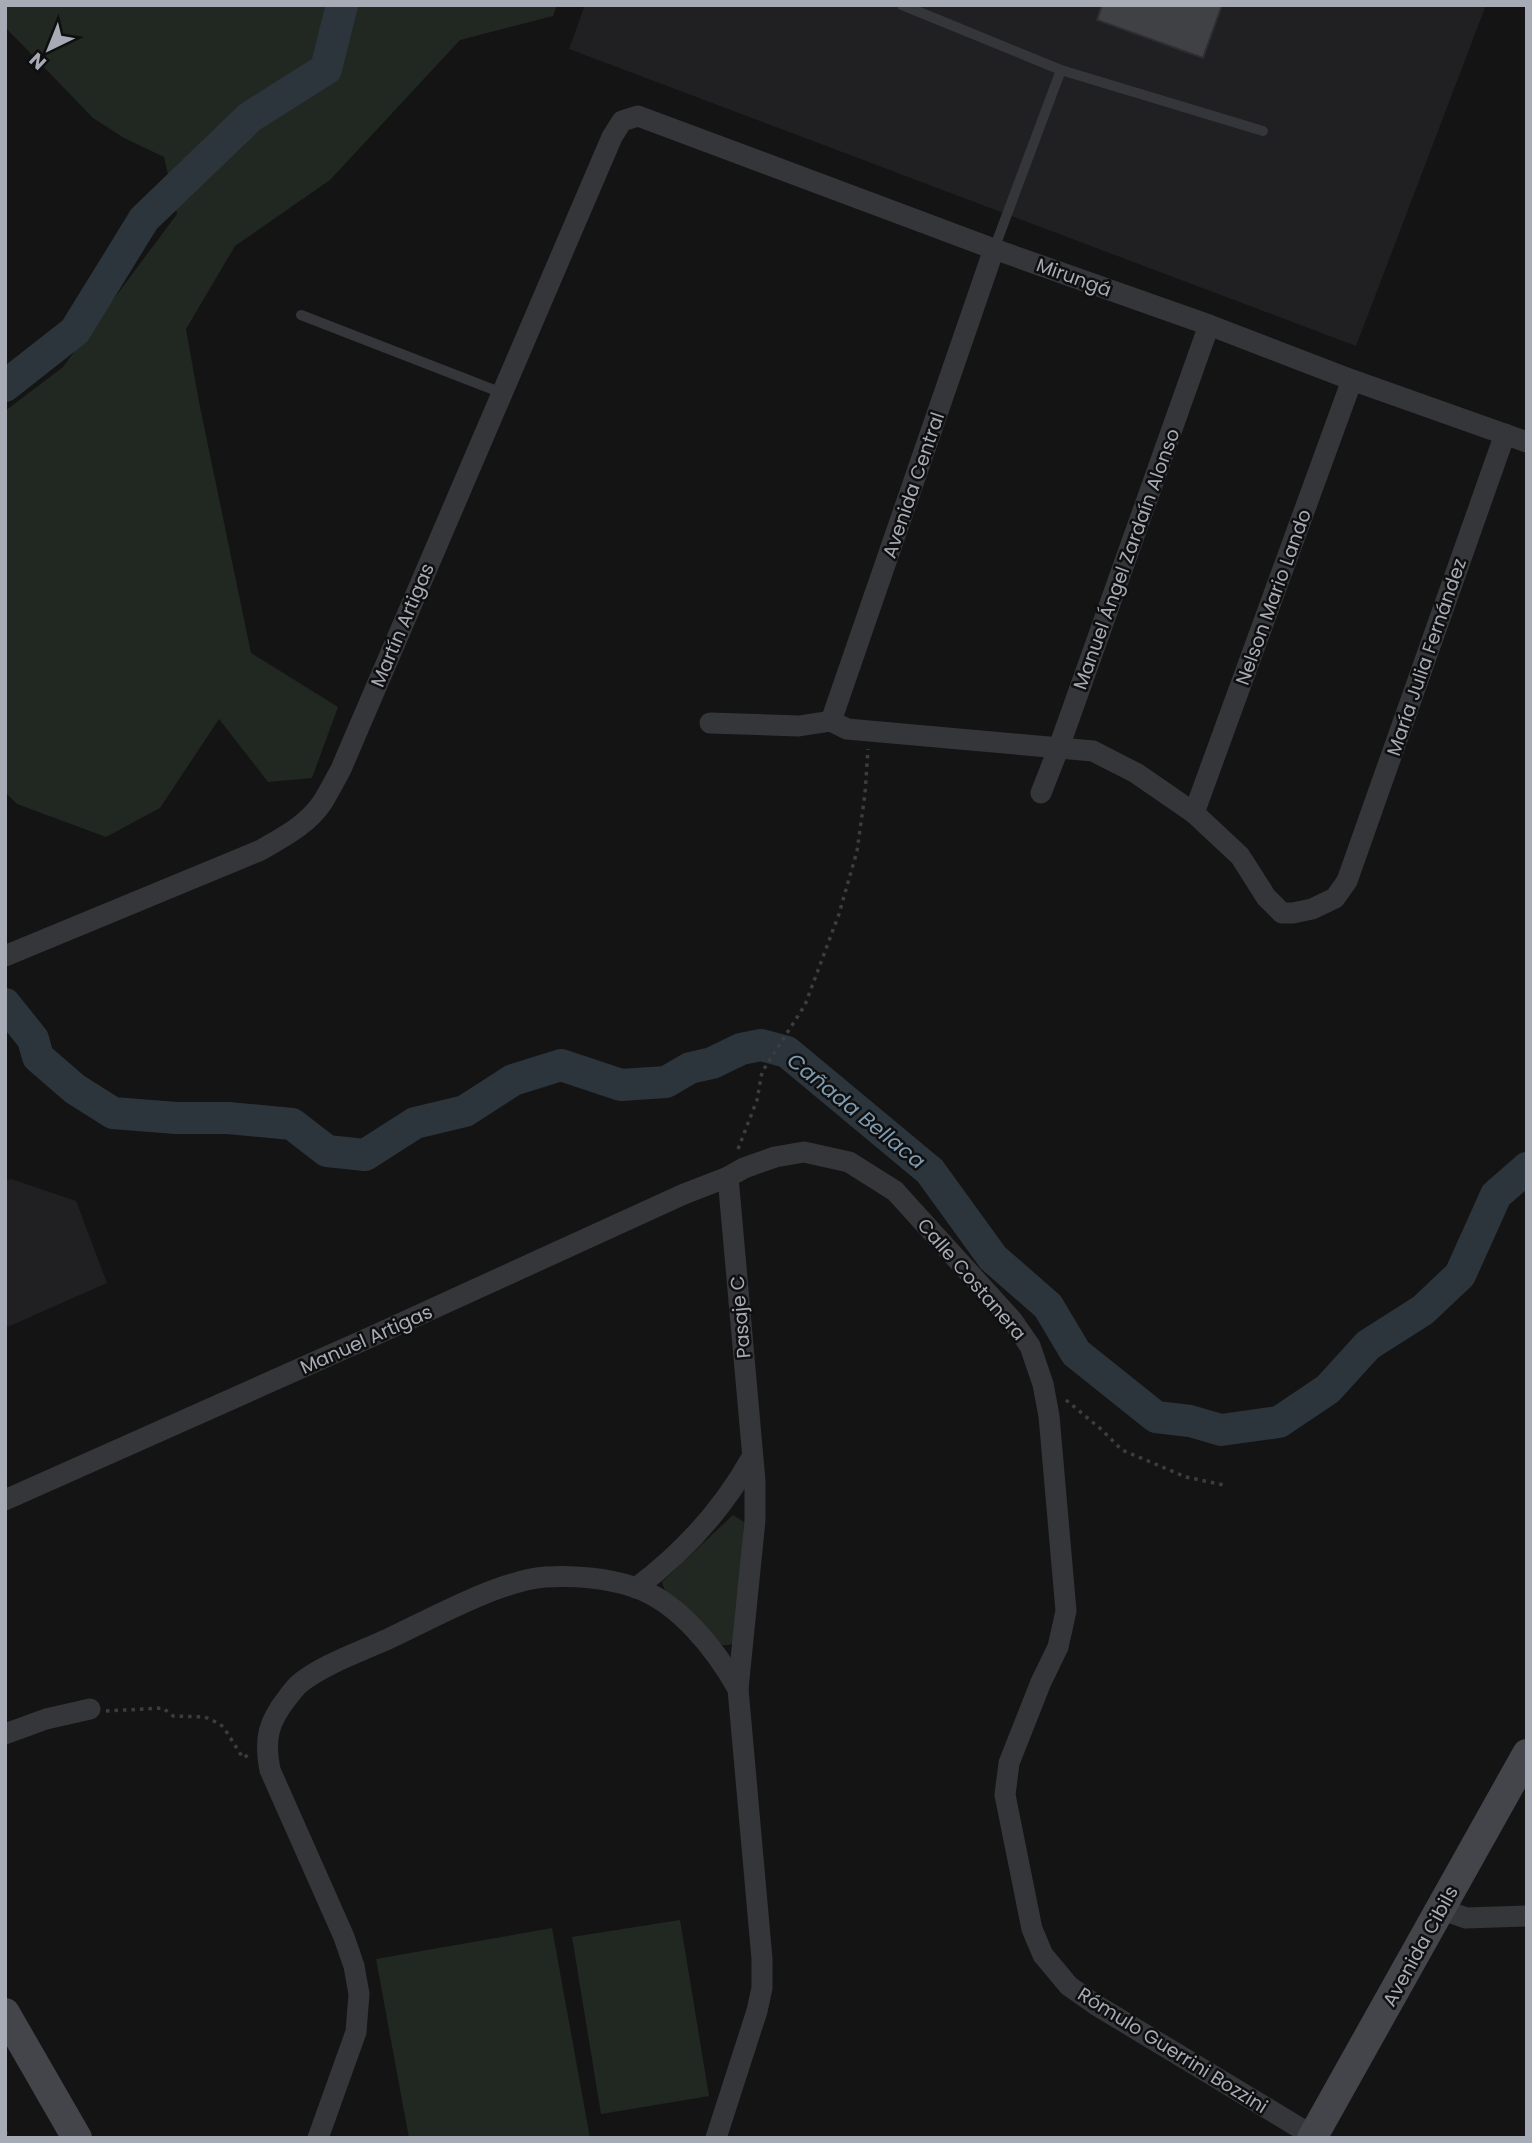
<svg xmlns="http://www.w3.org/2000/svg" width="1532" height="2143" viewBox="0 0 1532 2143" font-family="Poppins,sans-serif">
<rect width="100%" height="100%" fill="#141415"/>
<!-- built -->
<g fill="#202022">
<polygon points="585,5 1486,5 1356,346 569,49"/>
<polygon points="11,1179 76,1201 107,1283 5,1328 5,1181"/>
</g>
<!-- green -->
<g fill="#202821">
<polygon points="5,5 557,5 553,16 460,40 330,180 235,246 186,329 199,402 251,653 338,707 312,778 268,782 219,719 160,808 106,837 17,804 5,792 5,411 63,367 177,214 164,157 124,138 93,118 5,27"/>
<polygon points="733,1515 744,1522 735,1642 729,1645 722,1645 712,1638 666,1593 662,1582"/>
<polygon points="680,1920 709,2096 601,2114 572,1937"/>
<polygon points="552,1928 590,2138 409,2138 376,1959"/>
</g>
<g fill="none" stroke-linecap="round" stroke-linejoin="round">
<!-- river -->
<g stroke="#2c353b" stroke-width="32">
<polyline points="5,386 75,331 144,219 250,117 326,69 342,5"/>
<polyline points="5,1004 33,1039 38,1057 75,1089 113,1113 176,1118 228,1118 292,1124 327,1151 365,1155 415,1123 465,1111 513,1080 561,1065 621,1085 666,1082 690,1068 712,1063 741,1049 761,1045 787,1052 930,1171 993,1258 1048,1306 1076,1353 1156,1417 1190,1421 1221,1430 1279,1422 1328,1389 1368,1345 1423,1310 1460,1275 1496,1195 1527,1168"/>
</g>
</g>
<!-- building -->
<polygon fill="#404145" stroke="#2e2e31" stroke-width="2" points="1102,5 1222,5 1203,58 1097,20"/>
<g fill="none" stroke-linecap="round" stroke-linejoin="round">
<!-- path -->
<g stroke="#3b3d41" stroke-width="3.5" stroke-dasharray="3.5 5" stroke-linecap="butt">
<polyline points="738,1149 757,1100 762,1072 805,1005 839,914 857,851 865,794 868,749"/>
<polyline points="1066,1400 1102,1430 1122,1450 1186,1477 1224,1485"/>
<polyline points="106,1711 163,1708 173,1716 205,1717 220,1724 224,1728 243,1758 250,1754"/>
<polyline points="5,2131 8,2138"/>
</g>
<!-- lane -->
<g stroke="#35363a" stroke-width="10">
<polyline points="902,5 1061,70 1263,131"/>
<polyline points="994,249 1061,70"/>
<polyline points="301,315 502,393"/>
</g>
<!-- street -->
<g stroke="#35363a" stroke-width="21">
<polyline points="831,721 994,249"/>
<polyline points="710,723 799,726 831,721 847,729 1093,751 1136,773 1194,813 1240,856 1266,897 1282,913 1293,913 1312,909 1335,898 1347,881 1505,434"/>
<polyline points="1041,793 1059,747 1209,325"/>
<polyline points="1194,813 1352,380"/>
<path d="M5,956L261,850C283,837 307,825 322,803C329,792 335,780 341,769L612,137L622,121L638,116L994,249L1209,325L1352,380L1527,442"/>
<polyline points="728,1177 755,1481 755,1520 738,1689"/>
<polyline points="5,1500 373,1336 684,1194 728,1177 744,1168 775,1157 804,1152 849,1162 895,1191 1012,1320 1030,1346 1043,1384 1049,1416 1066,1611 1058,1647 1041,1682 1009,1763 1005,1795 1032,1929 1043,1955 1069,1986 1096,2005 1313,2136"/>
<path d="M636,1588C684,1552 723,1509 752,1457"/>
<polyline points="5,1734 46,1719 90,1709"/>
<polyline points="1441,1909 1466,1918 1527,1916"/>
<path d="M318,2138L356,2032L359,1994L354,1966L344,1937L270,1770C264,1739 268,1722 288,1697C291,1693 295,1688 298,1685C319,1666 362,1651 388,1639C431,1619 498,1581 545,1577C573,1575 607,1578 634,1587C679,1602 716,1650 738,1689L762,1959V1988L757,2011L716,2138"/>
</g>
<!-- secondary -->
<g stroke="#43454a" stroke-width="30">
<polyline points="5,2013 77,2138"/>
<polyline points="1312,2138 1527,1754"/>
</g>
</g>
<g text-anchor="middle" stroke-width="5" stroke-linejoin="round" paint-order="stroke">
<!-- street labels -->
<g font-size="19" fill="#a6abb5" stroke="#0f0f10">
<text transform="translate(1074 277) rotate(20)" y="7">Mirungá</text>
<text transform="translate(913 485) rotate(-71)" y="7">Avenida Central</text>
<text transform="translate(1126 559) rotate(-70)" y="7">Manuel Ángel Zardaín Alonso</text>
<text transform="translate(1273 597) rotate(-70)" y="7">Nelson Mario Lando</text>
<text transform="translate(402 625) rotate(-67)" y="7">Martín Artigas</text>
<text transform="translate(1426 657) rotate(-71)" y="7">María Julia Fernández</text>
<text transform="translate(972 1279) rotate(49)" y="7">Calle Costanera</text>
<text transform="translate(740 1317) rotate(-95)" y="7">Pasaje C</text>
<text transform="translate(366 1339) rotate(-24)" y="7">Manuel Artigas</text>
<text transform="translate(1420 1946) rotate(-61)" y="7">Avenida Cibils</text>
<text transform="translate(1173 2050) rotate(32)" y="7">Rómulo Guerrini Bozzini</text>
</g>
<!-- water labels -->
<g font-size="21" font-style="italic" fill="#7e9bb0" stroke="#0f0f10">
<text transform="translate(856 1111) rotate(39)" y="7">Cañada Bellaca</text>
</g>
</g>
<!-- border -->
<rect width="1532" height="2143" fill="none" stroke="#a6abb5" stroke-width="14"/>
<!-- north arrow -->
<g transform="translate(49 49) rotate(223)" stroke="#0f0f10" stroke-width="5" paint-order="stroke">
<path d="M0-5L12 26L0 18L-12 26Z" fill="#a6abb5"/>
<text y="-10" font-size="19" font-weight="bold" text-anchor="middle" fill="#a6abb5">N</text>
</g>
</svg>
